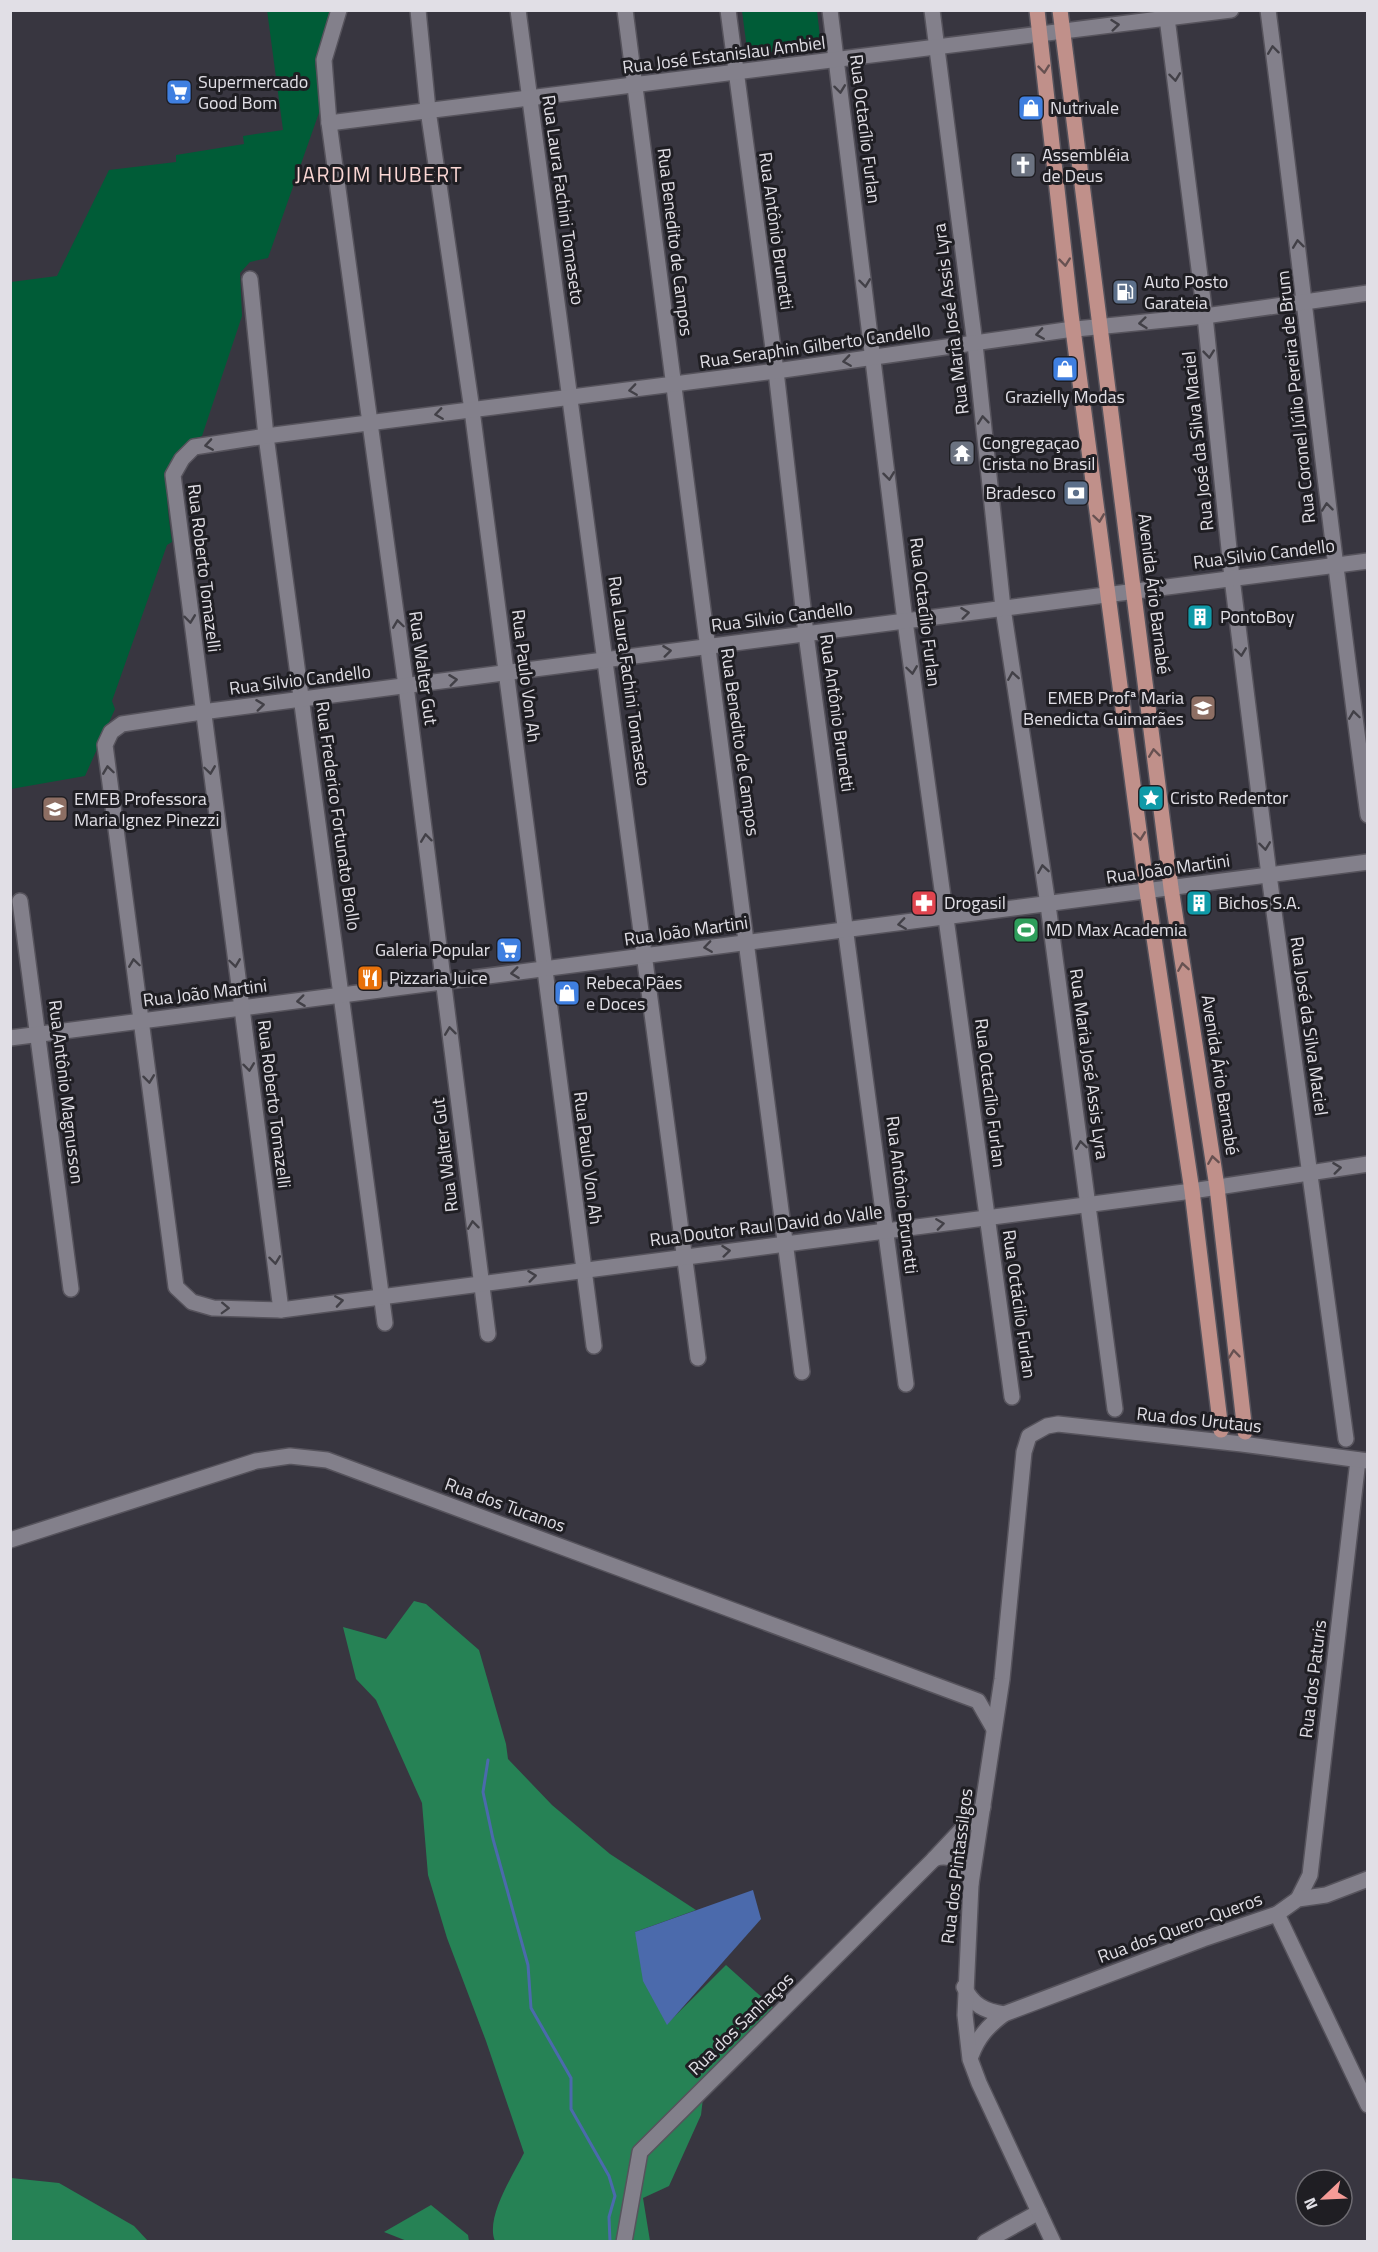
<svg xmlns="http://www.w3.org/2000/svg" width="1378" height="2252" viewBox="0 0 1378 2252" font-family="'Titillium Web',sans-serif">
<rect width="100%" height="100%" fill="#383640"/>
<!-- green -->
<g fill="#005c37">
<path d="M267,10L330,11L332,14L315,64L321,107L268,258L250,262L240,273L242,316L202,436C156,452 167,505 172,542L167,545L112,701L115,709L85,776L11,789V282L57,276L109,170L176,162V155L244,144L243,136L283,130Z"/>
<polygon points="742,11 817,11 820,37 814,46 752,55 747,49"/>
</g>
<!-- forest -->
<g fill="#268255">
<path d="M414,1601L426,1604L479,1650L506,1744L508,1759L552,1805L610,1854L696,1910L635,1932L667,2024L726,1965L776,2010L705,2081L701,2115L669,2186L643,2198L650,2241H495C485,2218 513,2175 524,2153L486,2041L447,1938L428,1875L422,1803L376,1700L356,1679L343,1627L386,1639Z"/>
<polygon points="11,2178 59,2183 134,2226 148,2241 11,2241"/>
<polygon points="431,2205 468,2235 469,2241 407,2241 384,2232"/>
</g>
<!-- water -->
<polygon fill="#4b6aac" points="753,1890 761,1919 667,2025 643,1981 635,1932"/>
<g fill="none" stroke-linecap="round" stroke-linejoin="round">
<!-- stream -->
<polyline stroke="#4b6aac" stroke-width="3" points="488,1760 483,1792 493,1839 528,1965 531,2008 571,2078 571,2109 609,2176 615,2196 609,2217 610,2242"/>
<defs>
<g id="minor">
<polyline points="339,10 324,60 329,123 406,686 488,1334"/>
<polyline points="418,10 428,110 472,410 594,1346"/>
<polyline points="518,10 698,1358"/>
<polyline points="625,10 802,1372"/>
<polyline points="728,10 776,371 806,634 906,1384"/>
<polyline points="830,10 905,621 1012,1397"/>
<polyline points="932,10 975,344 1003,608 1048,905 1115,1409"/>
<polyline points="1166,10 1205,316 1232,578 1269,875 1346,1439"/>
<path d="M1268,10C1303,278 1331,547 1368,815"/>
<polyline points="329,123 1231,10"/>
<polyline points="250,279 266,436 385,1323"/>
<polyline points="1368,561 202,712 122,724 111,732 105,745 176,1287 192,1302 213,1308 281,1310 1192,1191 1368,1164"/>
<polyline points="20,901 71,1289"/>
<polyline points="10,1038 1368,862"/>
<polyline points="281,1310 173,475 182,459 194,447 266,436 776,371 1066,330 1205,316 1368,293"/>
<polyline points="10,1540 256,1461 290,1456 327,1460 978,1701 994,1729"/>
<polyline points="934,1859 983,1807"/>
<polyline points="1298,1899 1310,1875 1358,1460"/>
<polyline points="1277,1914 1368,2105"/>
<path d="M964,1987C973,2005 984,2011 1004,2014L1203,1939L1277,1914L1298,1899L1326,1895L1368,1879"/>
<path d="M971,2056C978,2037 988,2026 1004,2014"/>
<path d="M624,2242L640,2152L934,1859C952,1852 969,1866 971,1884"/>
<polyline points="985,2242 1039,2212"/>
<polyline points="1053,2242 979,2083 970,2059 965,2015 971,1884 1002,1679 1024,1452 1029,1436 1047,1426 1058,1424 1242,1444 1368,1461"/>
</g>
<g id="major">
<polyline points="1037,10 1071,314 1147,891 1192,1191 1221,1430"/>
<polyline points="1060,10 1171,888 1217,1187 1245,1432"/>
</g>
</defs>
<!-- minor casing -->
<use href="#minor" stroke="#56535c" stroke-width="18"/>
<!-- major casing -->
<use href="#major" stroke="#56535c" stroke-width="18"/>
<!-- minor -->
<use href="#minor" stroke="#83808b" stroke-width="15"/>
<!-- major -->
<use href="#major" stroke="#c0908a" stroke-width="15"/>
</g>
<!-- one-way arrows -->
<defs><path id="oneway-chevron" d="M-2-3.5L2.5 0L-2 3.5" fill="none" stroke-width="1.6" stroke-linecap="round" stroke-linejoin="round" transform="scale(1.5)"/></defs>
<g stroke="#424047">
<use href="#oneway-chevron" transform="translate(1115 25) rotate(-6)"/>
<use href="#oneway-chevron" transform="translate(1273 50) rotate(-97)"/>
<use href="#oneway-chevron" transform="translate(1175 77) rotate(83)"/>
<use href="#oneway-chevron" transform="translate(840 89) rotate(83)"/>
<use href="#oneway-chevron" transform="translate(1298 244) rotate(-97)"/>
<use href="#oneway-chevron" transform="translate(865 283) rotate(83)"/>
<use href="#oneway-chevron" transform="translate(1143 323) rotate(174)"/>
<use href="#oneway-chevron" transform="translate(1040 334) rotate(171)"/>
<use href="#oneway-chevron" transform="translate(1209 354) rotate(84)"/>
<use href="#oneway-chevron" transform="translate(847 361) rotate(172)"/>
<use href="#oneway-chevron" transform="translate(633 390) rotate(172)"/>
<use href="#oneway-chevron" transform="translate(439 414) rotate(172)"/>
<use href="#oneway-chevron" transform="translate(983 420) rotate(-96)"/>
<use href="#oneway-chevron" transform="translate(209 445) rotate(171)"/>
<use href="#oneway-chevron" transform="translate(889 476) rotate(83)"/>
<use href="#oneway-chevron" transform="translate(1327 507) rotate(-96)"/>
<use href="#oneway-chevron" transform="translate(965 613) rotate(-7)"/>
<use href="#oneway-chevron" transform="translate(190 619) rotate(83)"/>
<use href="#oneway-chevron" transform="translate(398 624) rotate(-98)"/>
<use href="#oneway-chevron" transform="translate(667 651) rotate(-7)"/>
<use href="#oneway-chevron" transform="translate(1241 652) rotate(83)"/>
<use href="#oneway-chevron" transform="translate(912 670) rotate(82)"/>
<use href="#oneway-chevron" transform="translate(1013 676) rotate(-99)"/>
<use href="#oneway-chevron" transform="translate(453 680) rotate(-7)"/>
<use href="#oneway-chevron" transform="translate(260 705) rotate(-7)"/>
<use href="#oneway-chevron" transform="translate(1354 715) rotate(-98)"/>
<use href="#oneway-chevron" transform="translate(108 770) rotate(-98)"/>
<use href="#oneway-chevron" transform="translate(210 770) rotate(82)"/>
<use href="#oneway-chevron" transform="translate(426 838) rotate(-97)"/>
<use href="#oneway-chevron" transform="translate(1265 846) rotate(83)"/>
<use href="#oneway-chevron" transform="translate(1043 869) rotate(-99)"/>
<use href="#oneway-chevron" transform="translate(902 924) rotate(172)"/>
<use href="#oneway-chevron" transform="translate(708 947) rotate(172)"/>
<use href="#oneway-chevron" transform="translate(134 963) rotate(-98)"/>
<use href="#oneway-chevron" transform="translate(235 963) rotate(82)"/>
<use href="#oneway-chevron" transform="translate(515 973) rotate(173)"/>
<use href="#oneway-chevron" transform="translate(301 1001) rotate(173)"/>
<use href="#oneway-chevron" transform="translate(450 1031) rotate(-97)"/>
<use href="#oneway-chevron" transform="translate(249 1067) rotate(83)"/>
<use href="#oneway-chevron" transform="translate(149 1079) rotate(83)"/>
<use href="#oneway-chevron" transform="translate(1081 1145) rotate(-98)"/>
<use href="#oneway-chevron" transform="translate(1337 1168) rotate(-7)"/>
<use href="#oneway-chevron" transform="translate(940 1224) rotate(-8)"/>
<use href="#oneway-chevron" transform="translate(473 1225) rotate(-97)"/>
<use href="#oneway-chevron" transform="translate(726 1251) rotate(-6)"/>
<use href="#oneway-chevron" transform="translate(275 1260) rotate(83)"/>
<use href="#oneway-chevron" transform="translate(532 1276) rotate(-7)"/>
<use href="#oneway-chevron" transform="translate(339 1301) rotate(-9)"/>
<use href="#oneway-chevron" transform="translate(225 1308) rotate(2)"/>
</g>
<g stroke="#675151">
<use href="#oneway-chevron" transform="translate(1044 69) rotate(84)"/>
<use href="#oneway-chevron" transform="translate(1065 262) rotate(84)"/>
<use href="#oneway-chevron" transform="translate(1099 518) rotate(82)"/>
<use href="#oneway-chevron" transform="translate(1154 753) rotate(-97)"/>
<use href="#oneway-chevron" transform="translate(1140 836) rotate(83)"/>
<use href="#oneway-chevron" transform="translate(1183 967) rotate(-99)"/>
<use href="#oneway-chevron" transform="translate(1213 1160) rotate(-99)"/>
<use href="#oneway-chevron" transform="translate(1234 1354) rotate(-96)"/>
</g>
<!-- icons -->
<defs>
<symbol id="supermarket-square" viewBox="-11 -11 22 22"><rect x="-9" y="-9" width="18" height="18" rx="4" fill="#3f7fe0" stroke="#1f1e23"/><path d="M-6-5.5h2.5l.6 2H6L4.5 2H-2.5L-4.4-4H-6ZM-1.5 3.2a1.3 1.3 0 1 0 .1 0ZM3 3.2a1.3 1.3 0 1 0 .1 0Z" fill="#fff"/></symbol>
<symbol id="shop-square" viewBox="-11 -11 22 22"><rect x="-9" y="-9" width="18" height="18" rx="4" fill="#3f7fe0" stroke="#1f1e23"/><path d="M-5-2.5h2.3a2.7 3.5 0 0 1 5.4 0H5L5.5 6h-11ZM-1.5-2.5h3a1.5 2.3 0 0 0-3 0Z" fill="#fff"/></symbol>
<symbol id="church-square" viewBox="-11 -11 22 22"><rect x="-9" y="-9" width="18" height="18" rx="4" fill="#6b7280" stroke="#1f1e23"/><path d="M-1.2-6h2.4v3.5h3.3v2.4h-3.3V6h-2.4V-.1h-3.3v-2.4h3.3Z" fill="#fff"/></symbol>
<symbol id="fuel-square" viewBox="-11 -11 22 22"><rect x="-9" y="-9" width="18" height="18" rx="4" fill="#5c6f8a" stroke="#1f1e23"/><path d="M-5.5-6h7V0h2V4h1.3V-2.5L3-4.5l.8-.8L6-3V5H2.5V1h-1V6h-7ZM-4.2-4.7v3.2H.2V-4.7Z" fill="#fff"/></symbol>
<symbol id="temple-square" viewBox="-11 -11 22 22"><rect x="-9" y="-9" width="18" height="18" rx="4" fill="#6b7280" stroke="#1f1e23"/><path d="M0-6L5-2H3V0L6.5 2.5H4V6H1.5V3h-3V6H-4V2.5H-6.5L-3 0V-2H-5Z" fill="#fff"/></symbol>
<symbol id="bank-square" viewBox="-11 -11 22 22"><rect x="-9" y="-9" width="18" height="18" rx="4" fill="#5c6f8a" stroke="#1f1e23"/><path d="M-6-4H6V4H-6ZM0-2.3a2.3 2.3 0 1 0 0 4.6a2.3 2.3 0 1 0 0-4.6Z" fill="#fff"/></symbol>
<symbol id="building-square" viewBox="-11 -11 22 22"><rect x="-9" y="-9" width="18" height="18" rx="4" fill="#0f9aa8" stroke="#1f1e23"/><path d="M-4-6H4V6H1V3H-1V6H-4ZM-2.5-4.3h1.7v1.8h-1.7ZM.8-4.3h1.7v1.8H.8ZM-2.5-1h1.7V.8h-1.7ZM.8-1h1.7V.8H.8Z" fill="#fff"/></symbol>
<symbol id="school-square" viewBox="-11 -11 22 22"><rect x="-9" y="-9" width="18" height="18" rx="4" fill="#8d6e63" stroke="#1f1e23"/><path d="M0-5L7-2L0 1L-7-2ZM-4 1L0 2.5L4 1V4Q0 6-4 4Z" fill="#fff"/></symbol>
<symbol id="sight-square" viewBox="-11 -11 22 22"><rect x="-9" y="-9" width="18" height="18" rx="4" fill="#0f9aa8" stroke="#1f1e23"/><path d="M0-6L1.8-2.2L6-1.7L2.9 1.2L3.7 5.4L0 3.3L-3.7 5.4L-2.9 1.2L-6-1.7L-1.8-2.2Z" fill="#fff"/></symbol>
<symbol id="pharmacy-square" viewBox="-11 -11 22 22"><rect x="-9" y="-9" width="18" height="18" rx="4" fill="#e0444e" stroke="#1f1e23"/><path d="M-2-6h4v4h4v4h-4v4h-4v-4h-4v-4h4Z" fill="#fff"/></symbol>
<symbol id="stadium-square" viewBox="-11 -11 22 22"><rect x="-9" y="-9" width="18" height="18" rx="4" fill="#2e9e5b" stroke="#1f1e23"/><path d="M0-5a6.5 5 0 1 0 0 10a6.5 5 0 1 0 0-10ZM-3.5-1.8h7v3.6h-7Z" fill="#fff"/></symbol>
<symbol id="restaurant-square" viewBox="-11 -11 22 22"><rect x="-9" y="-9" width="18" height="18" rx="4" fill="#e8710a" stroke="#1f1e23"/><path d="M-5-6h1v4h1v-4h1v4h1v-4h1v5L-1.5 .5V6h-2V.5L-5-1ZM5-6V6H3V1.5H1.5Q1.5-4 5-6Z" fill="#fff"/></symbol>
</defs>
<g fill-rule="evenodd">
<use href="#supermarket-square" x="164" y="77" width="30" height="30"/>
<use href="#shop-square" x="1016" y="93" width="30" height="30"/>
<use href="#church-square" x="1008" y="150" width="30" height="30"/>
<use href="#fuel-square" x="1110" y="277" width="30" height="30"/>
<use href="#shop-square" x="1050" y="354" width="30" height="30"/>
<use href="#temple-square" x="947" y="438" width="30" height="30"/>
<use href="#bank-square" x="1061" y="478" width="30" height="30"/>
<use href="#building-square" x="1185" y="602" width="30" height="30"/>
<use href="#school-square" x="1188" y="693" width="30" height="30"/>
<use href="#sight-square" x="1136" y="783" width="30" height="30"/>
<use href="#school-square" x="40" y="794" width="30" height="30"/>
<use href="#pharmacy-square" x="909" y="888" width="30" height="30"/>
<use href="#building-square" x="1184" y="888" width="30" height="30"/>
<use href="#stadium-square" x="1011" y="915" width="30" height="30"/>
<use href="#supermarket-square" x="494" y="935" width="30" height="30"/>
<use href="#restaurant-square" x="355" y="963" width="30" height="30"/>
<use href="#shop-square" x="552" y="978" width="30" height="30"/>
</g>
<g text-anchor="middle" stroke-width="6" stroke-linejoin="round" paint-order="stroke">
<!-- street labels -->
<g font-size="18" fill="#e1dfe6" stroke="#1f1e23">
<text transform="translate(724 55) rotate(-7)" y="6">Rua José Estanislau Ambiel</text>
<text transform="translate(865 129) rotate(83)" y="6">Rua Octacílio Furlan</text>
<text transform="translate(563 200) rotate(82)" y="6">Rua Laura Fachini Tomaseto</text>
<text transform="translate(776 231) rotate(82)" y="6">Rua Antônio Brunetti</text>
<text transform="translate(675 242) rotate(83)" y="6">Rua Benedito de Campos</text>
<text transform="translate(951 319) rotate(-97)" y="6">Rua Maria José Assis Lyra</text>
<text transform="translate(815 346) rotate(-8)" y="6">Rua Seraphin Gilberto Candello</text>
<text transform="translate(1296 397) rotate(-96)" y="6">Rua Coronel Júlio Pereira de Brum</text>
<text transform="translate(1198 441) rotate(-96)" y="6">Rua José da Silva Maciel</text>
<text transform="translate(1264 554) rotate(-7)" y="6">Rua Silvio Candello</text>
<text transform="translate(204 568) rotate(83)" y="6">Rua Roberto Tomazelli</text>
<text transform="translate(1154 594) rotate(83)" y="6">Avenida Ário Barnabé</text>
<text transform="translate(925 612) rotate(83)" y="6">Rua Octacílio Furlan</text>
<text transform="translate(782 617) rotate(-7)" y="6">Rua Silvio Candello</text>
<text transform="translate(423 668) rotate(82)" y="6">Rua Walter Gut</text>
<text transform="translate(526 676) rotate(83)" y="6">Rua Paulo Von Ah</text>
<text transform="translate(300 680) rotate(-7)" y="6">Rua Silvio Candello</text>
<text transform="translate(629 681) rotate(82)" y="6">Rua Laura Fachini Tomaseto</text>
<text transform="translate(837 713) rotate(82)" y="6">Rua Antônio Brunetti</text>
<text transform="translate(740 742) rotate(82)" y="6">Rua Benedito de Campos</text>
<text transform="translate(338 816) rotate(82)" y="6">Rua Frederico Fortunato Brollo</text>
<text transform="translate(1168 869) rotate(-8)" y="6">Rua João Martini</text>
<text transform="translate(686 931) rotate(-8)" y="6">Rua João Martini</text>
<text transform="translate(205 993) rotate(-7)" y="6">Rua João Martini</text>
<text transform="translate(1309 1026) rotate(82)" y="6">Rua José da Silva Maciel</text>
<text transform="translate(1089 1064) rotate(82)" y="6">Rua Maria José Assis Lyra</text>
<text transform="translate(1220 1075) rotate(81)" y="6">Avenida Ário Barnabé</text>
<text transform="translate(66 1092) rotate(83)" y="6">Rua Antônio Magnusson</text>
<text transform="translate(990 1093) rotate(83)" y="6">Rua Octacílio Furlan</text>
<text transform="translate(274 1104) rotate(83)" y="6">Rua Roberto Tomazelli</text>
<text transform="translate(445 1155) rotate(-97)" y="6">Rua Walter Gut</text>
<text transform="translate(588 1158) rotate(83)" y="6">Rua Paulo Von Ah</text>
<text transform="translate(902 1195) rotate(83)" y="6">Rua Antônio Brunetti</text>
<text transform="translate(766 1226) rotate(-7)" y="6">Rua Doutor Raul David do Valle</text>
<text transform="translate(1019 1304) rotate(82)" y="6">Rua Octácilio Furlan</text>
<text transform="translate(1199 1420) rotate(6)" y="6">Rua dos Urutaus</text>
<text transform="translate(505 1505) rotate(20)" y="6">Rua dos Tucanos</text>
<text transform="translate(1313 1679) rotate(-83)" y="6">Rua dos Paturis</text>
<text transform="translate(957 1866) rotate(-83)" y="6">Rua dos Pintassilgos</text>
<text transform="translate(1180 1928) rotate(-20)" y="6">Rua dos Quero-Queros</text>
<text transform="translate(741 2024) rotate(-44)" y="6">Rua dos Sanhaços</text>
</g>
<!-- poi labels -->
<g font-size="18" fill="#e1dfe6" stroke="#1f1e23" text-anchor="start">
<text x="198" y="88">Supermercado<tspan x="198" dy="21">Good Bom</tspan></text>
<text x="1050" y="114">Nutrivale</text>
<text x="1042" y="161">Assembléia<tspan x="1042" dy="21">de Deus</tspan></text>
<text x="1144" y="288">Auto Posto<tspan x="1144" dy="21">Garateia</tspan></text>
<text x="1065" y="403" text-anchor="middle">Grazielly Modas</text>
<text x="982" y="449">Congregaçao<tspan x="982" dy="21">Crista no Brasil</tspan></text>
<text x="1056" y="499" text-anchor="end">Bradesco</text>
<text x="1220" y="623">PontoBoy</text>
<text x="1184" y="704" text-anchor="end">EMEB Profª Maria<tspan x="1184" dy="21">Benedicta Guimarães</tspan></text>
<text x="1170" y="804">Cristo Redentor</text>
<text x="74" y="805">EMEB Professora<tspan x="74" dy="21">Maria Ignez Pinezzi</tspan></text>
<text x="944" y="909">Drogasil</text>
<text x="1218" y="909">Bichos S.A.</text>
<text x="1046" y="936">MD Max Academia</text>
<text x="490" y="956" text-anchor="end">Galeria Popular</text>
<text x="389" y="984">Pizzaria Juice</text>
<text x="586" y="989">Rebeca Pães<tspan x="586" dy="21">e Doces</tspan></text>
</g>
<!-- quarter labels -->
<g font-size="21" letter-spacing="1.5" fill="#fad6d3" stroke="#1f1e23">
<text x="379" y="182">JARDIM HUBERT</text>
</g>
</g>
<!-- border -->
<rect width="1378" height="2252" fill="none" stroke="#e1dfe6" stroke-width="24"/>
<!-- north arrow -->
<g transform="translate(1324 2198) rotate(247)"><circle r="28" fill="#1f1e23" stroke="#6d6b71" stroke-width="1.5"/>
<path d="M0-4.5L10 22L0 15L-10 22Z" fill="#f59b97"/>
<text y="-9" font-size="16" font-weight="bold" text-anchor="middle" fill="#e1dfe6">N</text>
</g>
</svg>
